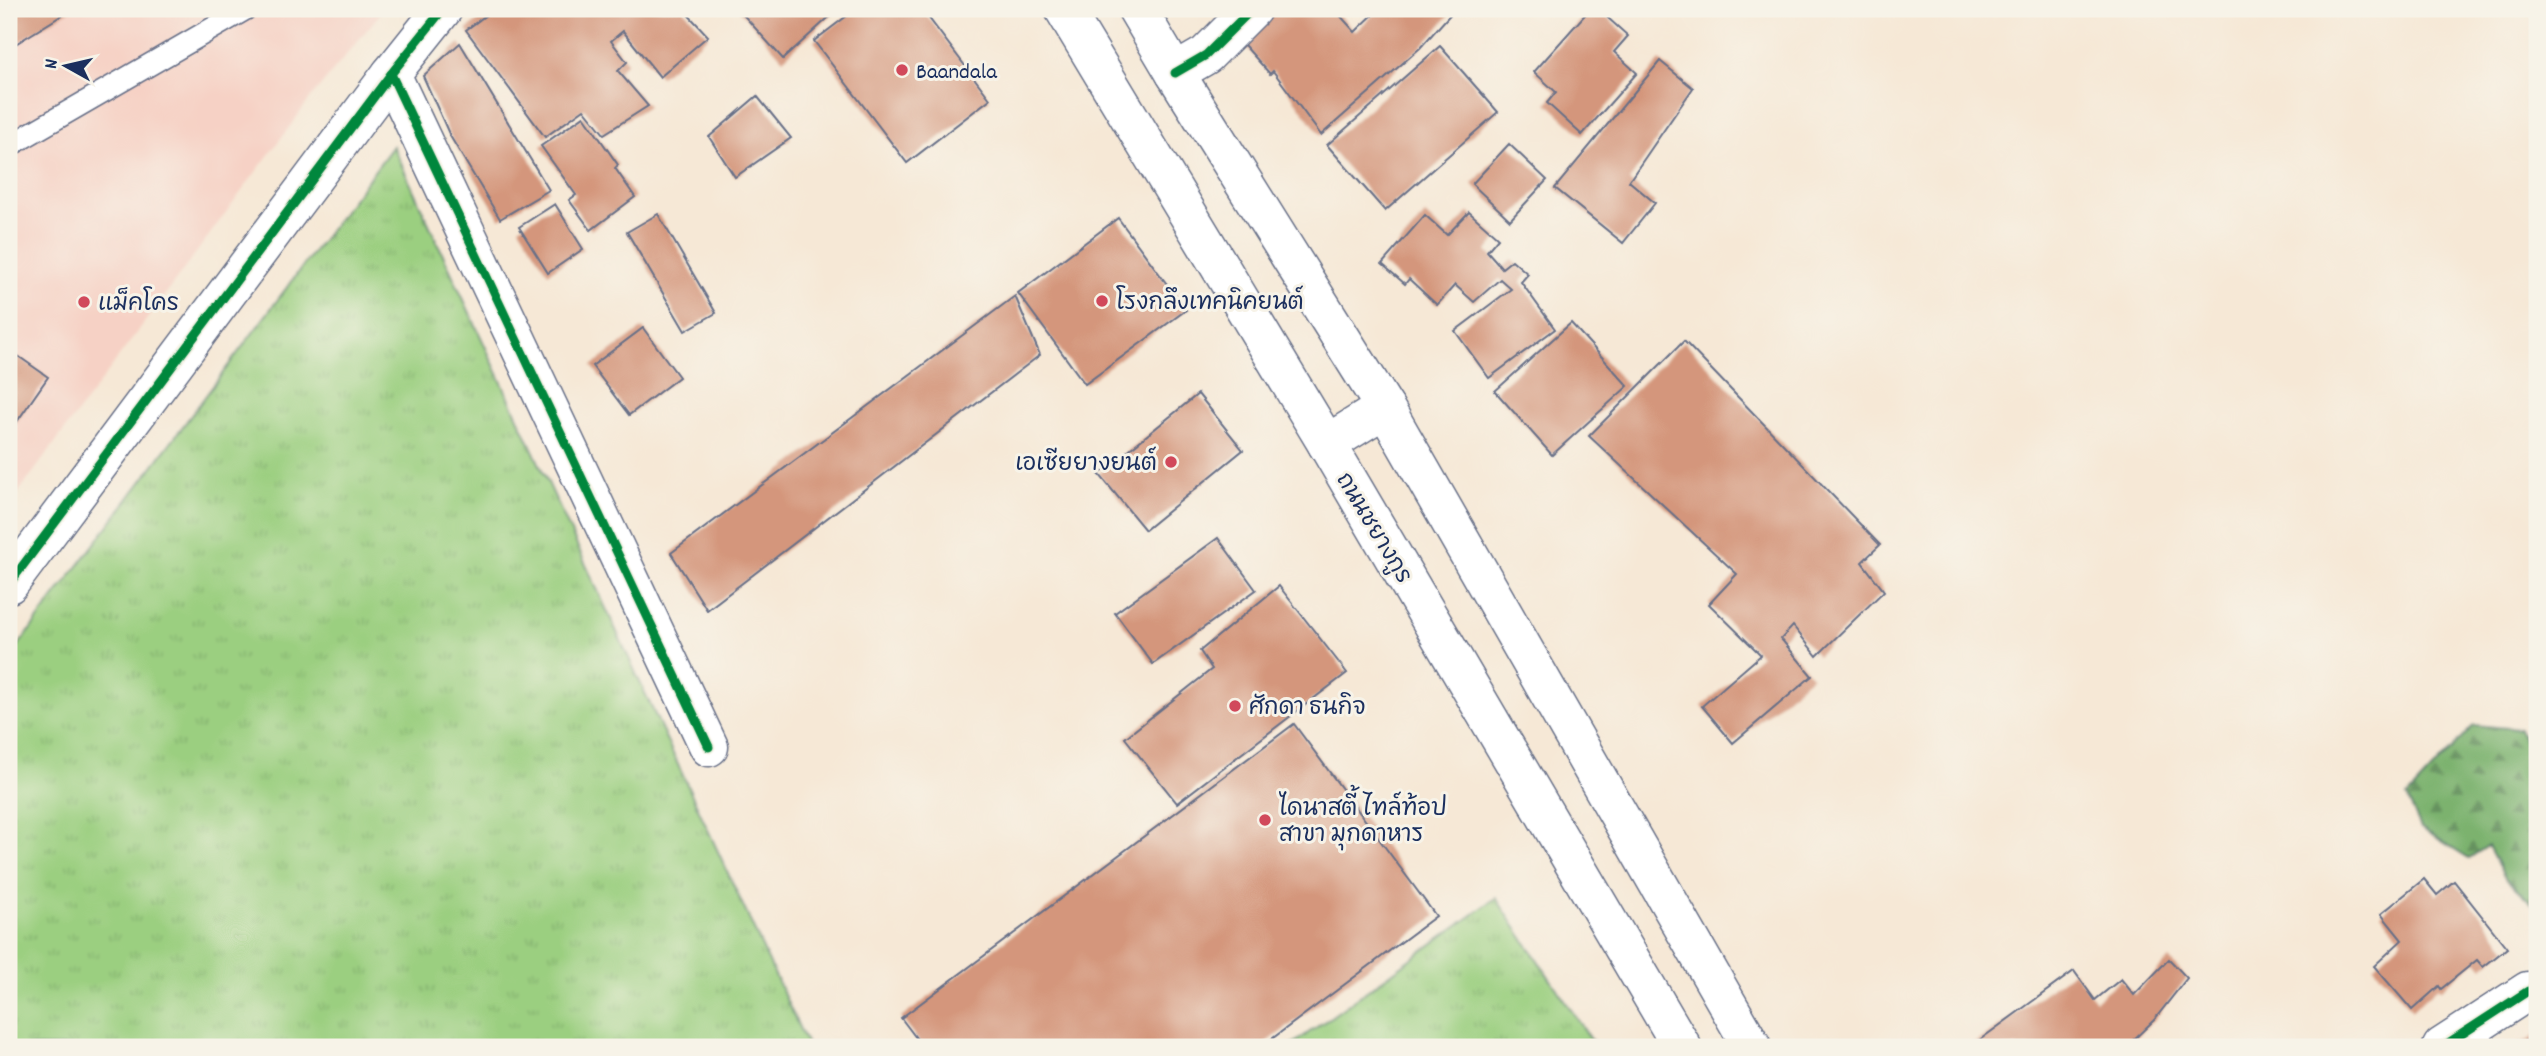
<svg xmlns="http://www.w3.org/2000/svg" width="2546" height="1056" viewBox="0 0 2546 1056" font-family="Dekko,'Playpen Sans Thai',sans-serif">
<defs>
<pattern id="grass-tufts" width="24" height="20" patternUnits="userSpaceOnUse" patternTransform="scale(1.75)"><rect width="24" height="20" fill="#9bcf80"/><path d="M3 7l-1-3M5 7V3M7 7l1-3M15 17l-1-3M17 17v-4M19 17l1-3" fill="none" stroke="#85b271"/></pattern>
<pattern id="forest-firs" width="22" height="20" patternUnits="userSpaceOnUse" patternTransform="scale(1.75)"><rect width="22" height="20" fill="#7cb26e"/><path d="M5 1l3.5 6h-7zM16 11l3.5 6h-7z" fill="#65915e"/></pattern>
</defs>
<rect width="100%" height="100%" fill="#f7f3e8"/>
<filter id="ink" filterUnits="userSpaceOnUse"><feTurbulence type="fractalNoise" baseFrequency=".0143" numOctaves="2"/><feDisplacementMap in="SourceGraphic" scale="14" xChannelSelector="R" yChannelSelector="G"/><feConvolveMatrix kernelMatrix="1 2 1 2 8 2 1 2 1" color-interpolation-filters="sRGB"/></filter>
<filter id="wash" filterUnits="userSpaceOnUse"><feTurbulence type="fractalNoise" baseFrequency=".00686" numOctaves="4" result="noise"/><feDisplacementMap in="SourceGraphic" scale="28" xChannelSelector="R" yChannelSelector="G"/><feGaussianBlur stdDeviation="1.57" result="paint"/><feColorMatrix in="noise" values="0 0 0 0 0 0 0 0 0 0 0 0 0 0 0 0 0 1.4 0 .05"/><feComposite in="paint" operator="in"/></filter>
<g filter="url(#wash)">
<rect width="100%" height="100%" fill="#f6e8d6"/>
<!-- built -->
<polygon fill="#f6d1c5" points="9,9 384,9 310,99 9,505"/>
<!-- grass -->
<g fill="url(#grass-tufts)" stroke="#5b7f6f" stroke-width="2">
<polygon points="393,146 808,1047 9,1047 9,658"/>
<polygon points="1496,898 1596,1047 1289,1047"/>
</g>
<!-- forest -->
<polygon fill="url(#forest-firs)" stroke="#4c7066" stroke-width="2" points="2474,725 2519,729 2534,757 2537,756 2537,908 2505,878 2488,846 2469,858 2421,828 2407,797"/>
<g id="blocks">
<!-- building -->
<g fill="#d4967b">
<polygon points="9,9 72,9 9,48"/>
<polygon points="494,9 683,9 708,36 660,77 623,31 611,41 627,62 618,71 648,106 604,134 584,109 545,137 466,30"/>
<polygon points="738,9 838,9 783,59"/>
<polygon points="856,9 922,9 990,99 907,163 814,41"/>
<polygon points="1267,9 1340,9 1337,12 1355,32 1379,9 1455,9 1420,48 1321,135 1273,71 1270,74 1237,37"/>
<polygon points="1590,9 1598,9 1628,36 1614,52 1637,73 1582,135 1547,103 1556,92 1534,72"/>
<polygon points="460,43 549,190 500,219 450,136 423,76"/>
<polygon points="1440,46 1498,112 1385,211 1327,145"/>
<polygon points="1660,61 1693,88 1629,181 1655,203 1623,243 1555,188"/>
<polygon points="757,96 791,138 735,177 709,137"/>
<polygon points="584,116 618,165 615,168 635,197 591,230 569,200 576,195 541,146"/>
<polygon points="1509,144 1547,180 1510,220 1472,184"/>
<polygon points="555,204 583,249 548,273 519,227"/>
<polygon points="1469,212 1498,238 1487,251 1502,268 1512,260 1528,274 1521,282 1555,329 1489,378 1455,331 1511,289 1500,279 1474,302 1455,285 1437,305 1409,279 1405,284 1382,264 1425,215 1447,235"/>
<polygon points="658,214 716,313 685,331 627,232"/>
<polygon points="1118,218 1186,310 1085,384 1018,293"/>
<polygon points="1015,296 1040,355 707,610 671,553"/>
<polygon points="1571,323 1628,386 1552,455 1495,391"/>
<polygon points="643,328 679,377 629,415 592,366"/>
<polygon points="1684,341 1880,545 1862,562 1884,591 1817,656 1793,626 1781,639 1812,676 1733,743 1702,706 1761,655 1709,604 1737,574 1589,436"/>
<polygon points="18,356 48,377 9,433 9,369"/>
<polygon points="1198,394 1243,450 1145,530 1099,474"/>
<polygon points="1218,538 1256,590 1153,664 1115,613"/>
<polygon points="1279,586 1347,673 1177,803 1125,738 1212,669 1200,651"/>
<polygon points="1294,724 1436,916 1261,1047 923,1047 901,1018"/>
<polygon points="2424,879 2437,895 2454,881 2507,948 2483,967 2477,960 2441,989 2439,986 2412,1010 2374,966 2402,940 2381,914"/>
<polygon points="2169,959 2187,978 2154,1020 2126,1047 1970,1047 2074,971 2095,1000 2121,979 2134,995"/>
<polygon points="2537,1033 2537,1047 2511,1047 2528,1040"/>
</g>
</g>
</g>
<g filter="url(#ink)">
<use href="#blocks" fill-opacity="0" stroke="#687088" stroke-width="2"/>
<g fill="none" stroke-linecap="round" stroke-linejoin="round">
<defs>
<polyline id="lane" points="9,146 246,9"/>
<g id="street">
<polyline points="1175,73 1206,55 1252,9"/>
<polyline points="391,74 709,747"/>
<polyline points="9,584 391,74 443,9"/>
<polyline points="2442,1047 2528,991"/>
</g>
<g id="primary">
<polyline points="1064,9 1327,444 1682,1047"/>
<polyline points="1137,9 1175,73 1385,408 1752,1047"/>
<polyline points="1327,444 1385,408"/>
</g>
</defs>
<!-- lane casing -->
<use href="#lane" stroke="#687088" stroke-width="24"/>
<!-- street casing -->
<use href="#street" stroke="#687088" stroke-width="41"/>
<!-- primary casing -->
<use href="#primary" stroke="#687088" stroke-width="41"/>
<!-- lane -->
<use href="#lane" stroke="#fff" stroke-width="21"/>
<!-- street -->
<use href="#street" stroke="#fff" stroke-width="38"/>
<!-- primary -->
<use href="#primary" stroke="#fff" stroke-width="38"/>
<defs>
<g id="cycleway">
<polyline points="1175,73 1206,55 1252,9"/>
<polyline points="391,74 709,747"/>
<polyline points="9,584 391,74 443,9"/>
<polyline points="2442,1047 2528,991"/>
</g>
</defs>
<!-- cycleway casing -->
<use href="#cycleway" stroke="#f7f3e8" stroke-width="13"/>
<!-- cycleway -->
<use href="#cycleway" stroke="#00873e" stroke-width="9"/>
</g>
</g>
<!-- markers -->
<g fill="#d1495b" stroke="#f7f3e8" stroke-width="2.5">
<circle cx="902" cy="70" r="7"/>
<circle cx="1102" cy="301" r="7"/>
<circle cx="84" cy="302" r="7"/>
<circle cx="1171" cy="462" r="7"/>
<circle cx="1235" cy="706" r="7"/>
<circle cx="1265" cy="820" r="7"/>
</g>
<g text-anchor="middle" stroke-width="6" stroke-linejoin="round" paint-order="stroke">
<!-- poi labels -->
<g font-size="23" fill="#1b2f5e" stroke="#f7f3e8" text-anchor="start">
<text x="916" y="78">Baandala</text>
<text x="1116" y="309">โรงกลึงเทคนิคยนต์</text>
<text x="98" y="310">แม็คโคร</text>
<text x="1157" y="470" text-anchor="end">เอเซียยางยนต์</text>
<text x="1249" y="714">ศักดา ธนกิจ</text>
<text x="1279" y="815">ไดนาสตี้ ไทล์ท้อป<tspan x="1279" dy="26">สาขา มุกดาหาร</tspan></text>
</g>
<!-- street labels -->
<g font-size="23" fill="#1b2f5e" stroke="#f7f3e8">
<text transform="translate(1375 527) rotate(59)" y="8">ถนนชยางกูร</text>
</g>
</g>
<!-- margin -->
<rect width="2546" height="1056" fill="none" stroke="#f7f3e8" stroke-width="35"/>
<!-- north arrow -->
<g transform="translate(66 66) rotate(278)" stroke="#f7f3e8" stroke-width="5" paint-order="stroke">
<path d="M0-5L12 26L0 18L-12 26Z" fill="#1b2f5e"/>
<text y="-10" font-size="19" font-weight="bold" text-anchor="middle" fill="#1b2f5e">N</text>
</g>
</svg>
